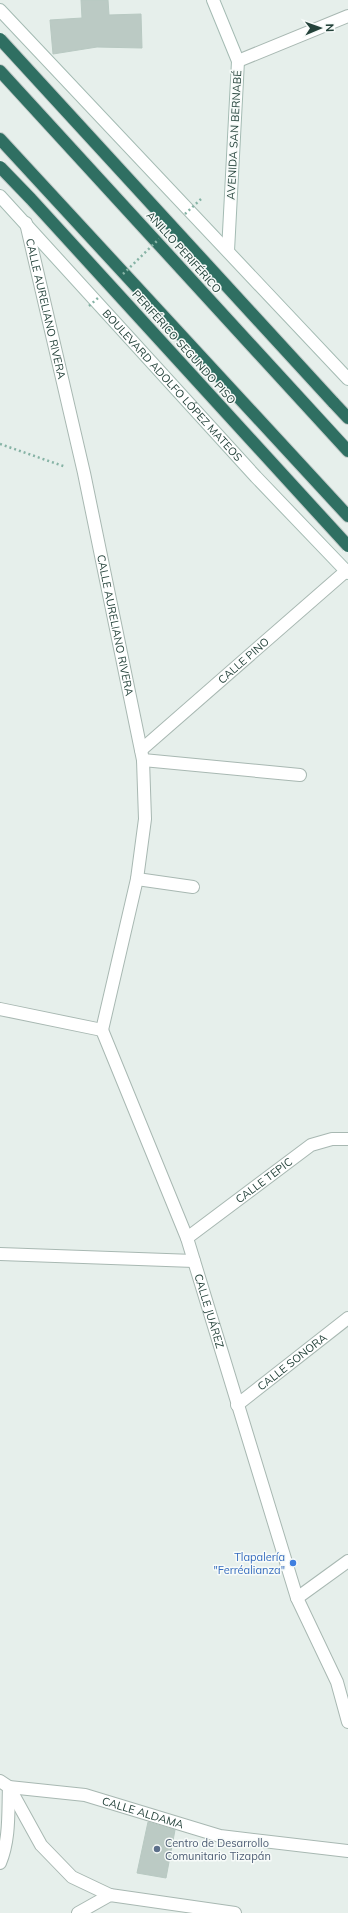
<svg xmlns="http://www.w3.org/2000/svg" width="348" height="1913" viewBox="0 0 348 1913" font-family="Mulish,sans-serif">
<rect width="100%" height="100%" fill="#e6efeb"/>
<!-- building -->
<g fill="#bbcac4" stroke="#b8c9c2">
<polygon points="81,0 108,0 109,15 141,14 142,48 97,47 53,54 50,20 82,18"/>
<polygon points="148,1822 175,1830 166,1878 137,1873"/>
</g>
<g fill="none" stroke-linecap="round" stroke-linejoin="round">
<defs>
<g id="minor">
<polyline points="238,61 348,16"/>
<path id="s1" d="M26,223L84,473L143,760L145,819L137,879L102,1030"/>
<path id="s2" d="M141,750L346,571"/>
<polyline points="143,760 300,775"/>
<polyline points="137,879 193,887"/>
<polyline points="0,1009 102,1030"/>
<path id="s3" d="M102,1030L187,1238L297,1598L337,1682L348,1722"/>
<path id="s4" d="M187,1238L311,1145L332,1139H348"/>
<polyline points="0,1254 194,1261"/>
<path id="s5" d="M237,1405L348,1318"/>
<polyline points="297,1598 348,1561"/>
<polyline points="0,1781 9,1787 41,1845 72,1877 110,1895"/>
<path id="s6" d="M0,1863C10,1839 8,1812 9,1787L85,1795L220,1836L348,1851"/>
<polyline points="78,1913 110,1895 235,1913"/>
</g>
<g id="secondary">
<polyline points="213,0 238,61 228,251"/>
<polyline points="0,10 348,379"/>
<path id="s7" d="M0,196L256,477L348,573"/>
</g>
<g id="motorway">
<polyline points="0,71 348,451"/>
<polyline points="0,139 348,516"/>
<polyline points="333,402 348,418"/>
</g>
</defs>
<!-- minor casing -->
<use href="#minor" stroke="#a8b8b2" stroke-width="14"/>
<!-- secondary casing -->
<use href="#secondary" stroke="#a4bbb3" stroke-width="14"/>
<!-- motorway casing -->
<use href="#motorway" stroke="#c2cac8" stroke-width="14"/>
<!-- path -->
<polyline stroke="#86b3a5" stroke-width="2.5" stroke-dasharray="2 3" stroke-linecap="butt" points="0,444 66,467"/>
<!-- minor -->
<use href="#minor" stroke="#fff" stroke-width="12"/>
<!-- secondary -->
<use href="#secondary" stroke="#fff" stroke-width="12"/>
<!-- motorway -->
<use href="#motorway" stroke="#2f6f62" stroke-width="12"/>
<defs>
<g id="motorway-bridge">
<polyline points="0,39 333,402"/>
<polyline points="0,167 31,199 348,546"/>
</g>
</defs>
<!-- motorway-bridge casing -->
<use href="#motorway-bridge" stroke="#c2cac8" stroke-width="14" stroke-linecap="butt"/>
<!-- path-bridge -->
<g stroke="#86b3a5" stroke-width="2.5" stroke-dasharray="2 3" stroke-linecap="butt">
<polyline points="185,214 201,199"/>
<polyline points="123,274 159,239"/>
<polyline points="89,306 99,297"/>
</g>
<!-- motorway-bridge -->
<use href="#motorway-bridge" stroke="#2f6f62" stroke-width="12"/>
</g>
<!-- markers -->
<circle fill="#3f7fe0" stroke="#f7fbf9" stroke-width="1.5" cx="293" cy="1563" r="4"/>
<circle fill="#5c6f8a" stroke="#f7fbf9" stroke-width="1.5" cx="157" cy="1849" r="4"/>
<g text-anchor="middle" stroke-width="3" stroke-linejoin="round" paint-order="stroke">
<!-- street labels -->
<g font-size="11" fill="#24423a" stroke="#f7fbf9">
<text transform="translate(234 135) rotate(-87)" y="4">AVENIDA SAN BERNABÉ</text>
<text transform="translate(184 252) rotate(48)" y="4">ANILLO PERIFÉRICO</text>
<text dy="4" stroke="none"><textPath href="#s1" startOffset="88">CALLE AURELIANO RIVERA</textPath></text>
<text transform="translate(184 347) rotate(48)" y="4">PERIFÉRICO SEGUNDO PISO</text>
<text dy="4" stroke="none"><textPath href="#s7" startOffset="256">BOULEVARD ADOLFO LÓPEZ MATEOS</textPath></text>
<text dy="4" stroke="none"><textPath href="#s1" startOffset="412">CALLE AURELIANO RIVERA</textPath></text>
<text dy="4" stroke="none"><textPath href="#s2" startOffset="136">CALLE PINO</textPath></text>
<text dy="4" stroke="none"><textPath href="#s4" startOffset="96">CALLE TEPIC</textPath></text>
<text dy="4" stroke="none"><textPath href="#s3" startOffset="301">CALLE JUÁREZ</textPath></text>
<text dy="4" stroke="none"><textPath href="#s5" startOffset="70">CALLE SONORA</textPath></text>
<text dy="4" stroke="none"><textPath href="#s6" startOffset="214">CALLE ALDAMA</textPath></text>
</g>
<!-- shop labels -->
<g font-size="11" fill="#366cbe" stroke="#f7fbf9" text-anchor="end">
<text x="285" y="1561">Tlapalería<tspan x="285" dy="13">"Ferréalianza"</tspan></text>
</g>
<!-- service labels -->
<g font-size="11" fill="#4e5e75" stroke="#f7fbf9" text-anchor="start">
<text x="165" y="1847">Centro de Desarrollo<tspan x="165" dy="13">Comunitario Tizapán</tspan></text>
</g>
</g>
<!-- north arrow -->
<g transform="translate(320 28) rotate(88)" stroke="#f7fbf9" stroke-width="3" paint-order="stroke">
<path d="M0-3L7 15L0 10L-7 15Z" fill="#24423a"/>
<text y="-6" font-size="11" font-weight="bold" text-anchor="middle" fill="#24423a">N</text>
</g>
</svg>
